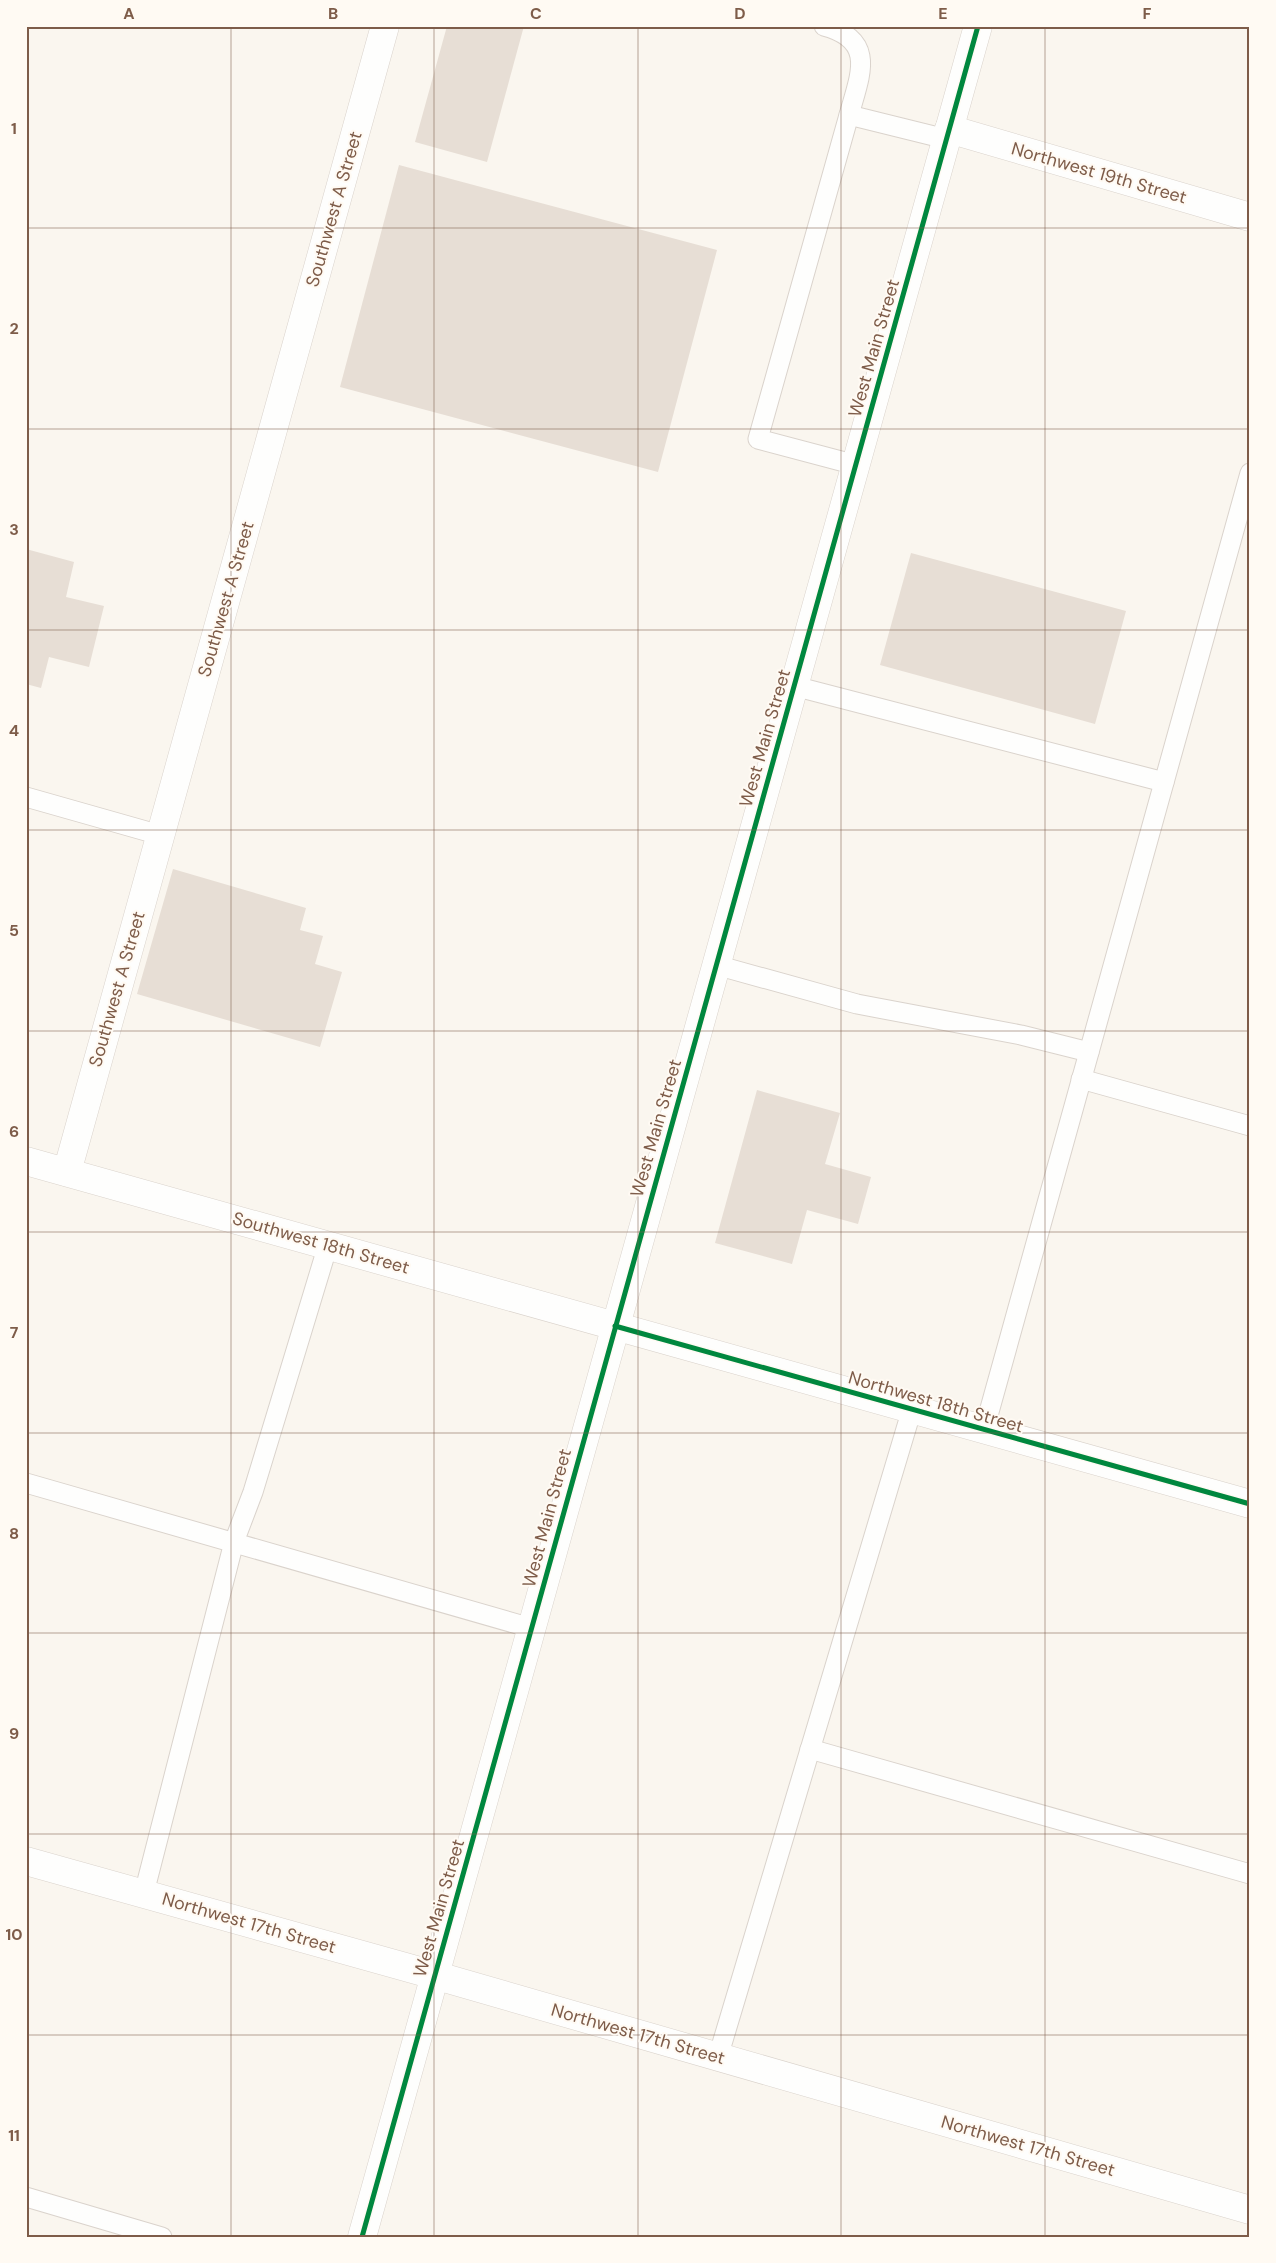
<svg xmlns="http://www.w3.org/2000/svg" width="1276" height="2263" viewBox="0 0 1276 2263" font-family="'DM Sans',sans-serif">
<rect width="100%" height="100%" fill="#faf6ef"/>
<!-- building -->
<g fill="#e7ded5">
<polygon points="447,26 524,26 487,162 415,142"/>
<polygon points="399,165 717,250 658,472 340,387"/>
<polygon points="26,549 74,562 66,597 104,606 89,667 49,657 41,688 26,684"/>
<polygon points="911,553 1126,611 1095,724 880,665"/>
<polygon points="173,869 306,908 300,930 323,936 315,964 342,972 320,1047 137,994"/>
<polygon points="757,1090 840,1113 825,1164 871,1177 858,1224 807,1210 792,1264 715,1243"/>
</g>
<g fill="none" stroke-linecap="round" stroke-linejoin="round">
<defs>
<g id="lane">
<path d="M824,26C877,40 860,75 849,115"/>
<polyline points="856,465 758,439 849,115 946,139"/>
<polyline points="794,686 1164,782"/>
<polyline points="26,797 160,835"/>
<polyline points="716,965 857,1004 1021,1035 1089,1052"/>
<polyline points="1081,1079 1250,1126"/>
<polyline points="984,1430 1250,473"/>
<polyline points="26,1483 531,1628"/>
<polyline points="810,1749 1250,1874"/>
<polyline points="144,1893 234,1542 253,1492 328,1245"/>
<polyline points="718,2057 912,1409"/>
<polyline points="26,2197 162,2237"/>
</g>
<g id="street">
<polyline points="949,129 1250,217"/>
<polyline points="26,1161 1250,1504"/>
<polyline points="67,1172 385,26"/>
<polyline points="26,1861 434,1975 1250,2210"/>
<polyline points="362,2237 978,26"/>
</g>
</defs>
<!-- lane casing -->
<use href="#lane" stroke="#dad3cc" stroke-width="21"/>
<!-- street casing -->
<use href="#street" stroke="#dad3cc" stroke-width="29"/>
<!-- lane -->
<use href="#lane" stroke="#fefefd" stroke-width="19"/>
<!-- street -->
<use href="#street" stroke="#fefefd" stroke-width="28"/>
<defs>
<g id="cycleway">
<polyline points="615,1326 1250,1504"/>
<polyline points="362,2237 978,26"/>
</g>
</defs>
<!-- cycleway casing -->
<use href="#cycleway" stroke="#fffaf3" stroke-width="8"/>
<!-- cycleway -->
<use href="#cycleway" stroke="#00873e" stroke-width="5"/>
</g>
<!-- grid -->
<path fill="none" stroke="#7e5c49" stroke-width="1" stroke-opacity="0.55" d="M231,26V2237M434,26V2237M638,26V2237M841,26V2237M1045,26V2237M26,228H1250M26,429H1250M26,630H1250M26,830H1250M26,1031H1250M26,1232H1250M26,1433H1250M26,1633H1250M26,1834H1250M26,2035H1250"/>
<g text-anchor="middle" stroke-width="4" stroke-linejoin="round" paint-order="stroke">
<!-- street labels -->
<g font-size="18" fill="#7e5c49" stroke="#fffaf3">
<text transform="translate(1099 173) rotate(16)" y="6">Northwest 19th Street</text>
<text transform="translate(334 209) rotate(-74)" y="6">Southwest A Street</text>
<text transform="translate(874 348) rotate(-74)" y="6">West Main Street</text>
<text transform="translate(226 599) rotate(-74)" y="6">Southwest A Street</text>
<text transform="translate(765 738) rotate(-74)" y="6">West Main Street</text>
<text transform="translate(117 989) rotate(-74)" y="6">Southwest A Street</text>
<text transform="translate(656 1128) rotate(-74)" y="6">West Main Street</text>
<text transform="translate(321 1243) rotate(16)" y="6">Southwest 18th Street</text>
<text transform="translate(936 1402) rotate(16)" y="6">Northwest 18th Street</text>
<text transform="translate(547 1518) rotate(-75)" y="6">West Main Street</text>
<text transform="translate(439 1908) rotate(-74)" y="6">West Main Street</text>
<text transform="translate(249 1923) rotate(16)" y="6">Northwest 17th Street</text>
<text transform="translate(638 2034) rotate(16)" y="6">Northwest 17th Street</text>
<text transform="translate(1028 2146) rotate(16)" y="6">Northwest 17th Street</text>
</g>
</g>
<!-- border -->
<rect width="1276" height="2263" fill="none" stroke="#fffaf3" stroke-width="55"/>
<rect x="28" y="28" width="1220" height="2208" fill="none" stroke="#7e5c49" stroke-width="2"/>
<g font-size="16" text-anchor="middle" font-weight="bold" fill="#7e5c49">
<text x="129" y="19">A</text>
<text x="333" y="19">B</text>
<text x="536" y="19">C</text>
<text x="740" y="19">D</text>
<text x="943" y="19">E</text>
<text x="1147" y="19">F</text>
<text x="14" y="134">1</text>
<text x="14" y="334">2</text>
<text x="14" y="535">3</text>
<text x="14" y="736">4</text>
<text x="14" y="936">5</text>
<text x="14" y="1137">6</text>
<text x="14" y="1338">7</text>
<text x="14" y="1539">8</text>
<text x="14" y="1739">9</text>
<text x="14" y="1940">10</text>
<text x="14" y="2141">11</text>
</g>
</svg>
